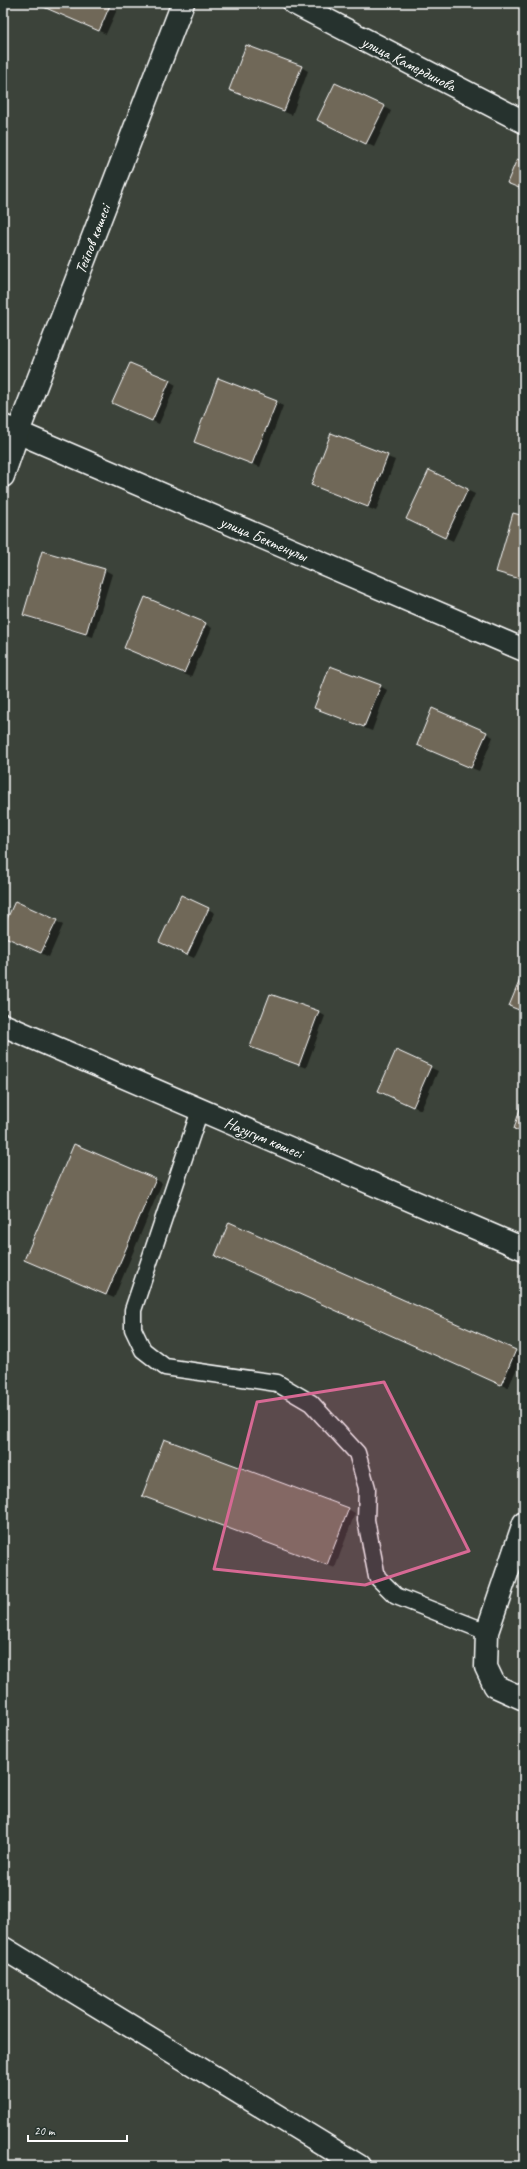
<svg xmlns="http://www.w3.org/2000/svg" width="527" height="2169" viewBox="0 0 527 2169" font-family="Caveat,sans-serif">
<rect width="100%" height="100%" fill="#3c433a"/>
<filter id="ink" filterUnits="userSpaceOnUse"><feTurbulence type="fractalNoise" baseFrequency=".025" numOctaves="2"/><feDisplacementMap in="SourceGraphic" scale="8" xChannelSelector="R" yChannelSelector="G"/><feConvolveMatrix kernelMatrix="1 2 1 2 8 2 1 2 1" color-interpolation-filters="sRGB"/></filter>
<g filter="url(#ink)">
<!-- shadow -->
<g fill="#0007">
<polygon points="41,3 120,3 106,34 47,8"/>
<polygon points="301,67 308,71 292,115 230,90"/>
<polygon points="384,107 391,111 374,147 318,120"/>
<polygon points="3,303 8,306 3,318"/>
<polygon points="169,381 176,385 159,424 113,403"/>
<polygon points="276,402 283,406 260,467 195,441"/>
<polygon points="332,435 395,460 376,511 312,485"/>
<polygon points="430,472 475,494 453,541 415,523"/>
<polygon points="524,517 524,581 497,571"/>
<polygon points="105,570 112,574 93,637 32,619 25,615"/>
<polygon points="205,624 212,628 191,677 125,648"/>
<polygon points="380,686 387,690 372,731 315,708"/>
<polygon points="486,733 493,737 479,771 426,748"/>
<polygon points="208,909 215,913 194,958 168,946"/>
<polygon points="56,921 63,925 49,957 3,935 3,931"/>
<polygon points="318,1012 325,1016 306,1068 252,1047"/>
<polygon points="396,1052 438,1071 421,1110 385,1093"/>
<polygon points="155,1179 162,1183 114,1298 33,1264"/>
<polygon points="230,1223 523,1355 508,1388 216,1256"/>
<polygon points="144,1496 348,1509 355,1513 335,1568"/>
</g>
<!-- building -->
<g fill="#706759" stroke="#fff">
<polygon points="40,3 111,3 99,31 39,5"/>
<polygon points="246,45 302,66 284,111 229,90"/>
<polygon points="335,83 385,106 366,144 317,120"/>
<polygon points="517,159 524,162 524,190 507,183"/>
<polygon points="130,363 170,380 152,421 112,403"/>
<polygon points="218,378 277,401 252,464 194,442"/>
<polygon points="331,433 388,455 368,507 311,485"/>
<polygon points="429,470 468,489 445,538 406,519"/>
<polygon points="513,513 524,516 524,580 496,572"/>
<polygon points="42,551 105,569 86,634 23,615"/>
<polygon points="145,597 206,623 184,673 124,648"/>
<polygon points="330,666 381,685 364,727 314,708"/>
<polygon points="432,708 487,732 471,768 417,745"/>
<polygon points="181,895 209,908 187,955 159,942"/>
<polygon points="15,901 57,920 41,953 3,936 3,928"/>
<polygon points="524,970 524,1012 509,1006"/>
<polygon points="270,994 319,1011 299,1065 250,1047"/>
<polygon points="396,1050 431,1066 413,1107 378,1091"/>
<polygon points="524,1095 524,1132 514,1129"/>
<polygon points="74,1144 156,1179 106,1295 24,1260"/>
<polygon points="229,1222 516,1350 501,1385 215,1256"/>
<polygon points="164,1439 349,1508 327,1565 142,1496"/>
</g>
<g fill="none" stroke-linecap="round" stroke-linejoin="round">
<defs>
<polyline id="lane" points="200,1110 133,1310 133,1329 143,1350 165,1367 277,1383 311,1403 357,1453 367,1488 366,1520 377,1577 396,1596 487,1632"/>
<g id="street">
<polyline points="294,3 524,122"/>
<polyline points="3,426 524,650"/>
<polyline points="3,476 18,432 183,3"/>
<polyline points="3,1948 359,2166"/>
</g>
<g id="secondary">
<polyline points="3,1025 524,1249"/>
<polyline points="524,1523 487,1632 486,1667 495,1686 524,1699"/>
</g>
</defs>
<!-- lane casing -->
<use href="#lane" stroke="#fff" stroke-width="19"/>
<!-- street casing -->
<use href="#street" stroke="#fff" stroke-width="25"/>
<!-- secondary casing -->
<use href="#secondary" stroke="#fff" stroke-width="25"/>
<!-- lane -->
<use href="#lane" stroke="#26332d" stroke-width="16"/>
<!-- street -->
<use href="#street" stroke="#26332d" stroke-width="22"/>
<!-- secondary -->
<use href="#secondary" stroke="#26332d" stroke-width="22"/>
</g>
</g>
<!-- marked area -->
<path fill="#d76994" fill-opacity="0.2" stroke="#d76994" stroke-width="3" stroke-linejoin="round" d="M384,1382L469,1551L365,1585L214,1569L257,1402Z"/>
<g text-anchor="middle" stroke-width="3" stroke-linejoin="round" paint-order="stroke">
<!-- street labels -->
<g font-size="16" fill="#fff" stroke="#26332d">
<text transform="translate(409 63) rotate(27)" y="6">улица Камердинова</text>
<text transform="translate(92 239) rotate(-69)" y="6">Тейпов көшесі</text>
<text transform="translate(264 538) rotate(23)" y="6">улица Бектенулы</text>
<text transform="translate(264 1137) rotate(23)" y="6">Назугум көшесі</text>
</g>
</g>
<!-- margin -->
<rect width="527" height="2169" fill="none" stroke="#26332d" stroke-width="16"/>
<rect x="8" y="8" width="511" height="2153" fill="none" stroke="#fff" stroke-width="1.5" filter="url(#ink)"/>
<!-- scale -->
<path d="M28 2135v6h99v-6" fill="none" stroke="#ffffff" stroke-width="2"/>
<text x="34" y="2135" font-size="12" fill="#ffffff" stroke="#26332d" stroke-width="3" paint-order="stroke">20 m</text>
</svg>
